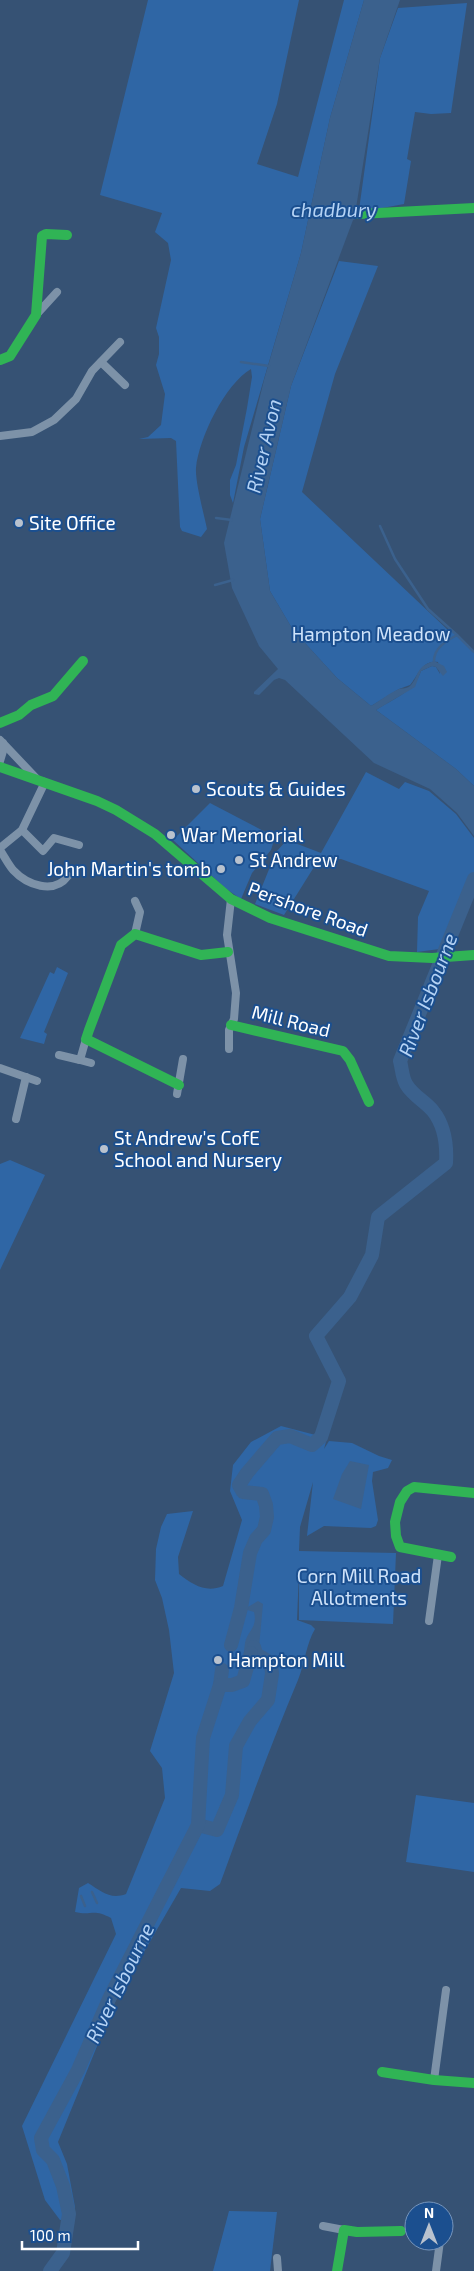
<svg xmlns="http://www.w3.org/2000/svg" width="474" height="2271" viewBox="0 0 474 2271" font-family="'Exo 2',sans-serif">
<rect width="100%" height="100%" fill="#365274"/>
<!-- green -->
<g fill="#2f66a5">
<path d="M148,0H299L277,104L257,164L298,177L344,0H364L330,118L301,253L244,447L233,503L230,495V480L236,465L247,408L252,377L251,369C225,384 199,438 196,468C195,482 204,514 207,529L201,537L182,531L180,527L176,441L171,438L139,439L148,437L161,425L165,394L156,365L159,354V337L156,328L171,260L168,243L155,232L162,213L100,195Z"/>
<polygon points="467,3 451,113 431,114 415,112 407,159 411,161 404,204 377,209 359,210 380,58 398,8"/>
<path d="M339,261L378,266L335,374L302,492L449,631L451,630L474,652V786L456,769L376,710C393,699 414,692 421,671L432,666L436,667L440,674L438,662C422,659 418,676 410,685L399,689L371,706L337,678L293,630L270,591L260,519L291,386Z"/>
<polygon points="366,772 399,789 405,782 429,791 456,814 474,838 474,879 447,948 417,952 418,917 429,891 341,859 319,859 284,915 255,904 276,852 287,840 321,853"/>
<polygon points="210,803 275,837 271,850 252,873 241,899 225,888 173,840"/>
<polygon points="57,967 68,973 44,1032 47,1034 44,1044 20,1038 50,972 54,974"/>
<polygon points="10,1160 45,1175 0,1270 0,1164"/>
<path d="M281,1426L327,1438L324,1449L329,1441L352,1443L379,1456L392,1460L388,1468L373,1472L372,1481L378,1520L376,1526L371,1528L324,1526L307,1536L313,1482L300,1527L299,1551L396,1553L393,1624L299,1620V1571L297,1620L311,1625L315,1629C306,1644 305,1663 298,1680C270,1747 245,1815 220,1884L210,1891L181,1888L115,2002L58,2142L67,2164L75,2207L74,2214L67,2219L60,2220L45,2200L22,2126L116,1934L111,1918C93,1908 92,1916 75,1912L79,1888L88,1883C101,1891 110,1900 126,1894L165,1798L162,1768L150,1751L174,1673L169,1630L162,1598L155,1580L156,1549L161,1527L167,1514L193,1511L178,1557L179,1574C193,1585 206,1593 223,1586L242,1520L230,1491L233,1465L251,1442Z"/>
<polygon points="416,1795 474,1803 474,1872 406,1862"/>
<polygon points="229,2211 277,2212 270,2271 213,2271"/>
</g>
<!-- water -->
<g fill="#3b618d">
<path d="M364,0H400L380,58L356,208L359,210L358,218L353,220L291,386L260,519L270,591L293,630L337,678L371,706C380,701 389,693 399,689C403,688 406,689 410,686C420,676 414,667 434,661L444,666L447,672L443,676L436,667L432,666L421,671L415,687L376,710L456,769L474,786V836L457,813L430,789L374,763L285,680L279,678L274,680L259,695L254,694V692L278,669L259,646L232,588L224,543L264,380L301,253L330,118Z"/>
<polygon points="350,1461 369,1465 361,1509 333,1499 342,1474"/>
<path d="M258,1601L263,1604L259,1647L266,1657L263,1662L247,1671L243,1668C243,1660 244,1651 245,1643C247,1631 258,1628 254,1612L241,1608H246Z"/>
</g>
<g fill="none" stroke-linecap="round" stroke-linejoin="round">
<!-- stream -->
<g stroke="#3b618d" stroke-width="2.5">
<polyline points="241,362 269,366"/>
<polyline points="216,518 232,520"/>
<polyline points="380,526 395,559 428,609 457,635"/>
<polyline points="215,585 233,580"/>
<path d="M434,661C434,648 446,641 457,635L474,652"/>
<polyline points="92,1892 97,1903"/>
<polyline points="81,1896 85,1906"/>
</g>
<!-- river -->
<g stroke="#3b618d" stroke-width="14">
<path d="M231,1645L241,1608L250,1553L256,1539L264,1530L267,1517L266,1505L262,1494L243,1492L239,1485L247,1473L277,1438L290,1436L312,1445L321,1437L339,1381L316,1336L350,1297L372,1255L378,1217L446,1163C447,1146 445,1126 433,1111C425,1101 413,1096 406,1084C402,1077 402,1068 400,1061L474,879"/>
<polyline points="220,1685 222,1670"/>
<polyline points="198,1825 217,1830 232,1795 236,1746 250,1721 268,1700 272,1674 271,1663 256,1654 254,1647"/>
<polyline points="50,2271 63,2253 69,2214 63,2186 53,2160 43,2150 41,2138 78,2070 109,1999 198,1825 203,1738 220,1685 232,1685 243,1681 251,1653"/>
</g>
<!-- ferry -->
<polyline stroke="#b5d3f5" stroke-width="1" stroke-dasharray="6 5" stroke-linecap="butt" points="311,214 355,214"/>
<!-- street -->
<g stroke="#7d92a8" stroke-width="8">
<polyline points="36,315 57,292"/>
<polyline points="101,362 125,385"/>
<polyline points="0,436 32,432 54,420 76,399 92,371 120,342"/>
<polyline points="0,740 36,778"/>
<polyline points="0,761 3,751 3,743"/>
<polyline points="22,830 43,851 54,838 79,845"/>
<polyline points="0,848 22,830 45,782"/>
<path d="M0,850C4,856 8,864 13,870C27,885 54,895 68,876"/>
<polyline points="135,901 140,912 135,934"/>
<polyline points="229,1049 229,1030 234,1019 236,993 227,935 231,899"/>
<polyline points="59,1055 80,1060 86,1039"/>
<polyline points="80,1060 91,1063"/>
<polyline points="0,1068 37,1081"/>
<polyline points="177,1094 183,1059"/>
<polyline points="16,1119 26,1077"/>
<polyline points="429,1621 438,1555"/>
<polyline points="434,2080 446,1990"/>
<polyline points="323,2226 344,2230"/>
<polyline points="277,2258 278,2271"/>
<polyline points="436,2271 440,2241"/>
</g>
<!-- fast -->
<g stroke="#30b455" stroke-width="10">
<polyline points="359,214 474,208"/>
<polyline points="0,360 10,356 36,315 42,236 46,234 67,235"/>
<polyline points="0,723 19,715 31,705 53,696 83,661"/>
<polyline points="0,767 97,801 116,810 155,834 231,899 270,918 389,956 432,958 474,955"/>
<polyline points="231,1025 343,1051 350,1060 369,1102"/>
<polyline points="179,1085 86,1039 89,1030 121,945 135,934 201,955 228,952"/>
<polyline points="451,1557 400,1547 396,1536 395,1522 400,1502 407,1491 414,1487 474,1493"/>
<polyline points="382,2072 434,2080 474,2083"/>
<polyline points="337,2271 344,2230 357,2232 401,2231"/>
</g>
</g>
<!-- markers -->
<g fill="#b9c2ce" stroke="#1b4f8f" stroke-width="2">
<circle cx="19" cy="523" r="5"/>
<circle cx="196" cy="789" r="5"/>
<circle cx="171" cy="835" r="5"/>
<circle cx="239" cy="860" r="5"/>
<circle cx="221" cy="869" r="5"/>
<circle cx="104" cy="1149" r="5"/>
<circle cx="218" cy="1660" r="5"/>
</g>
<g text-anchor="middle" stroke-width="4" stroke-linejoin="round" paint-order="stroke">
<!-- poi labels -->
<g font-size="19" fill="#fff" stroke="#1b4f8f" text-anchor="start">
<text x="29" y="530">Site Office</text>
<text x="206" y="796">Scouts &amp; Guides</text>
<text x="181" y="842">War Memorial</text>
<text x="249" y="867">St Andrew</text>
<text x="211" y="876" text-anchor="end">John Martin's tomb</text>
<text x="114" y="1145">St Andrew's CofE<tspan x="114" dy="22">School and Nursery</tspan></text>
<text x="228" y="1667">Hampton Mill</text>
</g>
<!-- park labels -->
<g font-size="19" fill="#cfe3fa" stroke="#1b4f8f">
<text x="371" y="641">Hampton Meadow</text>
<text x="359" y="1583">Corn Mill Road<tspan x="359" dy="22">Allotments</tspan></text>
</g>
<!-- street labels -->
<g font-size="19" fill="#fff" stroke="#1b4f8f">
<text transform="translate(308 909) rotate(20)" y="7">Pershore Road</text>
<text transform="translate(291 1021) rotate(14)" y="7">Mill Road</text>
</g>
<!-- water labels -->
<g font-size="20" font-style="italic" fill="#b5d3f5" stroke="#1b4f8f">
<text x="334" y="217">chadbury</text>
<text transform="translate(264 446) rotate(-77)" y="7">River Avon</text>
<text transform="translate(428 995) rotate(-69)" y="7">River Isbourne</text>
<text transform="translate(120 1983) rotate(-64)" y="7">River Isbourne</text>
</g>
</g>
<!-- north arrow -->
<g transform="translate(429 2226)"><circle r="24" fill="#1b4f8f" stroke="#7695bc"/>
<path d="M0-4L9 19L0 12L-9 19Z" fill="#b9c2ce"/>
<text y="-8" font-size="14" font-weight="bold" text-anchor="middle" fill="#ffffff">N</text>
</g>
<!-- scale -->
<path d="M22 2241v8h116v-8" fill="none" stroke="#ffffff" stroke-width="2.5"/>
<text x="30" y="2241" font-size="15" fill="#ffffff" stroke="#1b4f8f" stroke-width="4" paint-order="stroke">100 m</text>
</svg>
